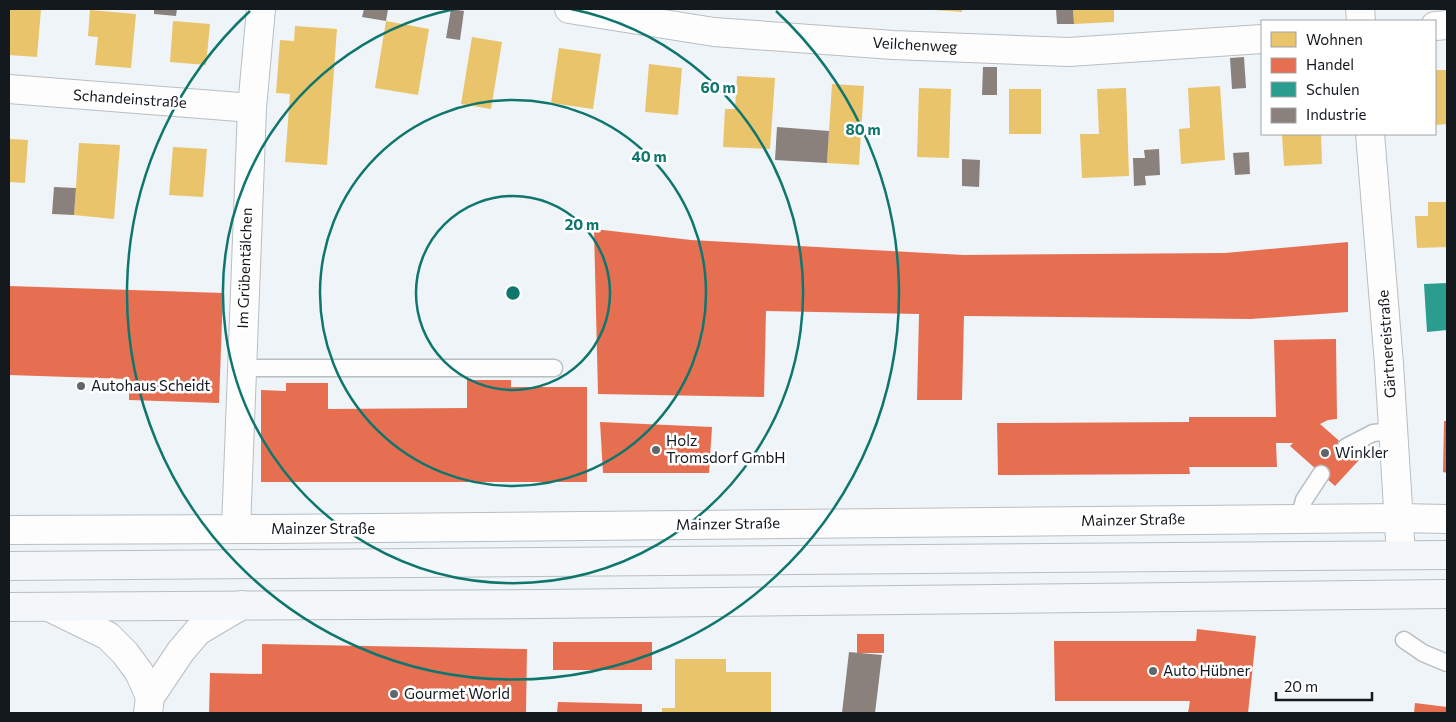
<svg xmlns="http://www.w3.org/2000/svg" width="1456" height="722" viewBox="0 0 1456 722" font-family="Commissioner,sans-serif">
<rect width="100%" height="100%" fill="#eff4f8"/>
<!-- homes -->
<g fill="#e9c46a">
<polygon points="9,9 41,9 37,57 9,55"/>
<polygon points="934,9 962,9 962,12 934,10"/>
<polygon points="1073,9 1114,9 1114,22 1074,24"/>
<polygon points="90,10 136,14 131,68 95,65 98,37 88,36"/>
<polygon points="173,21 210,24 206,65 170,62"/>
<polygon points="386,21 429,29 418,95 375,88"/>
<polygon points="295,26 337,29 327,165 285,162 290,94 276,93 280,40 294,41"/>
<polygon points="472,37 502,42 491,109 461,104"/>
<polygon points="559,48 601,54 593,109 551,103"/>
<polygon points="649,64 682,68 678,115 645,112"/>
<polygon points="1435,70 1447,70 1447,124 1435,125"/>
<polygon points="737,76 775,78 770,149 723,147 725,109 735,109"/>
<polygon points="832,84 864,86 859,165 827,163"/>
<polygon points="1220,86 1225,160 1181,164 1179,129 1190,128 1188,88"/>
<polygon points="919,88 951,89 949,158 917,157"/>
<polygon points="1126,88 1129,176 1082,178 1080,134 1099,134 1097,89"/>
<rect x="1009" y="89" width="32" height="45"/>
<polygon points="1282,134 1321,134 1322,164 1284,166"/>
<polygon points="9,139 28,140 25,183 9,182"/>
<polygon points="79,143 120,145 114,219 74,215"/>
<polygon points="173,147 207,149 203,197 169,195"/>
<polygon points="1428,202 1447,202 1447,247 1417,248 1415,216 1428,216"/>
<polygon points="675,659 726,659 726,672 771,672 771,713 662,713 662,708 675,708"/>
</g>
<!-- shops -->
<g fill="#e76f51">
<polygon points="594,229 691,240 964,255 1225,253 1348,242 1348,312 1251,319 964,316 962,400 917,400 919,314 766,311 764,397 598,394"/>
<polygon points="9,286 223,293 219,403 129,400 129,379 9,375"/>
<polygon points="1336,339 1337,419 1328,420 1320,424 1360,459 1335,486 1290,446 1293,443 1276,443 1277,467 1189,467 1190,474 998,475 997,423 1189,422 1189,417 1276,417 1274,340"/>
<polygon points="467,380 511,380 511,387 587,387 587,482 261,482 261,390 286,391 286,383 328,383 328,409 467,408"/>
<polygon points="1444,421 1447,421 1447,473 1443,472"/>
<polygon points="600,422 712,427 709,473 603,473"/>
<polygon points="1197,629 1256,636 1248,713 1188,713 1190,701 1055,701 1054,641 1196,641"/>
<rect x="857" y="634" width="27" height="19"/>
<rect x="553" y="642" width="99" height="28"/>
<polygon points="262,644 527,649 526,713 209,713 210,673 262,674"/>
<polygon points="558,702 642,704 642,713 557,713"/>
<polygon points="1415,703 1447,707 1447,713 1414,713"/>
</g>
<!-- schools -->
<polygon fill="#2a9d8f" points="1447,283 1447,330 1427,332 1424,284"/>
<!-- industry -->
<g fill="#8a817c">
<polygon points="154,9 177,9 176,16 154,14"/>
<polygon points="364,9 388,9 386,21 362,17"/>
<polygon points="451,9 464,11 460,40 446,38"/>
<polygon points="1056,9 1073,9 1074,24 1057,24"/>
<polygon points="1244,57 1246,88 1232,89 1230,58"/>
<polygon points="983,67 997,67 997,95 982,95"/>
<polygon points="777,127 829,131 827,163 775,160"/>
<polygon points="1159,149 1160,175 1145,176 1146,185 1134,186 1133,158 1145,158 1144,150"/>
<polygon points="1249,152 1250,174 1235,175 1233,153"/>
<polygon points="962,159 980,160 979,187 962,186"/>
<polygon points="54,187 76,188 74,215 52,214"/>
<polygon points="849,652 882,655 875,713 842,713"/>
</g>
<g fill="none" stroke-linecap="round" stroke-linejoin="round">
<defs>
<g id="service">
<polyline points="241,368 554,368"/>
<polyline points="1346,447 1373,433 1394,431"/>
<polyline points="1299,519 1304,500 1321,474"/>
<polyline points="1404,640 1423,653 1447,663"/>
</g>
<g id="minor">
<polyline points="569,9 714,32 893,45 1069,52 1262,39"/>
<polyline points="1360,9 1361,21"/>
<polyline points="1435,26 1447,25"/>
<polyline points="9,89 252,108"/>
<polyline points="1370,134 1389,364 1401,555"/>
<polyline points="236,529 252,108 261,9"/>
<polyline points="9,530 270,529 1399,518 1447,519"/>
<polyline points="49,607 108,636 125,653 139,672 150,697"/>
<polyline points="148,713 150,697 181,651 198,631 242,605"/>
</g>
<g id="secondary">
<polyline points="9,566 1447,555"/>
<polyline points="9,607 541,604 1447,594"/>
</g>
</defs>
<!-- service casing -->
<use href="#service" stroke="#b9bec2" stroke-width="19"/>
<!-- minor casing -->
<use href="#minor" stroke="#b9bec2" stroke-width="30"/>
<!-- secondary casing -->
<use href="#secondary" stroke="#b9bec2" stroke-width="30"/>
<!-- service -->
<use href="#service" stroke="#fdfdfe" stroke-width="16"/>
<!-- minor -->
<use href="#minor" stroke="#fdfdfe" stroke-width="28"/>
<!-- secondary -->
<use href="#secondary" stroke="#f3f7f9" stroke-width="28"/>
</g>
<!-- distance rings -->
<g fill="none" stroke="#0f766e" stroke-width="2.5">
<circle cx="513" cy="293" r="97"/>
<circle cx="513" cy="293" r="193"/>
<path d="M571 9A290 290 0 1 1 455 9"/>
<path d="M776 11A386 386 0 1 1 250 11"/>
</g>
<!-- markers -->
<g fill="#61666a" stroke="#fff" stroke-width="2">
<circle cx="81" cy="386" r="5"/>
<circle cx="656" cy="450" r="5"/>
<circle cx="1325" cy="453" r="5"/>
<circle cx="1153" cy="671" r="5"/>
<circle cx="394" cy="694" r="5"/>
</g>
<g text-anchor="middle" stroke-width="5" stroke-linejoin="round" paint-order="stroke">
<!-- street labels -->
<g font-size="15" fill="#14191e" stroke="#fff">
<text transform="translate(915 45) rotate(3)" y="5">Veilchenweg</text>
<text transform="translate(130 99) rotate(4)" y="5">Schandeinstraße</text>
<text transform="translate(245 268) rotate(-88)" y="5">Im Grübentälchen</text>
<text transform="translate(1387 344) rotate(-94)" y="5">Gärtnereistraße</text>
<text transform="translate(1133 520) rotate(-1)" y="5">Mainzer Straße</text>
<text transform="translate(728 524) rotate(-1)" y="5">Mainzer Straße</text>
<text x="323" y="534">Mainzer Straße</text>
</g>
<!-- poi labels -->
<g font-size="15" fill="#14191e" stroke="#fff" text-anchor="start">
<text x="91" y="391">Autohaus Scheidt</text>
<text x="666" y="446">Holz<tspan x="666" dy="17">Tromsdorf GmbH</tspan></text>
<text x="1335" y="458">Winkler</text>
<text x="1163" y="676">Auto Hübner</text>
<text x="404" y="699">Gourmet World</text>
</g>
</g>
<circle cx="513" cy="293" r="8" fill="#0f766e" stroke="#fff" stroke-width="2.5"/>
<g font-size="15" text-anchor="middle" font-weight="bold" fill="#0f766e" stroke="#fff" stroke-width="5" stroke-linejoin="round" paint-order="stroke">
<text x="718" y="93">60 m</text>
<text x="863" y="135">80 m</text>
<text x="649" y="162">40 m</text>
<text x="582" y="230">20 m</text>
</g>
<!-- border -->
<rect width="1456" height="722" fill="none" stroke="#14191e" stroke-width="20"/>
<!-- legend -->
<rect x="1261" y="20" width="175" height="115" fill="#ffffff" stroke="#a1a3a5"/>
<rect x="1271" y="32" width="25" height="15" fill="#e9c46a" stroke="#a1a3a5"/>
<text x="1306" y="45" font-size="15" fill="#14191e">Wohnen</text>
<rect x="1271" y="58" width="25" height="15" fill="#e76f51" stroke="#a1a3a5"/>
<text x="1306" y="70" font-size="15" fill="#14191e">Handel</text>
<rect x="1271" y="82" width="25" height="15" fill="#2a9d8f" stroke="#a1a3a5"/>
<text x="1306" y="95" font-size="15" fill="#14191e">Schulen</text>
<rect x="1271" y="108" width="25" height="15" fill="#8a817c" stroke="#a1a3a5"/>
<text x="1306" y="120" font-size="15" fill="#14191e">Industrie</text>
<!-- scale -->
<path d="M1276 692v8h96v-8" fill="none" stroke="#14191e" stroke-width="2.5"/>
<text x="1284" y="692" font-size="15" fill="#14191e" stroke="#ffffff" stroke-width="4" paint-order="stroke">20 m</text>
</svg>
